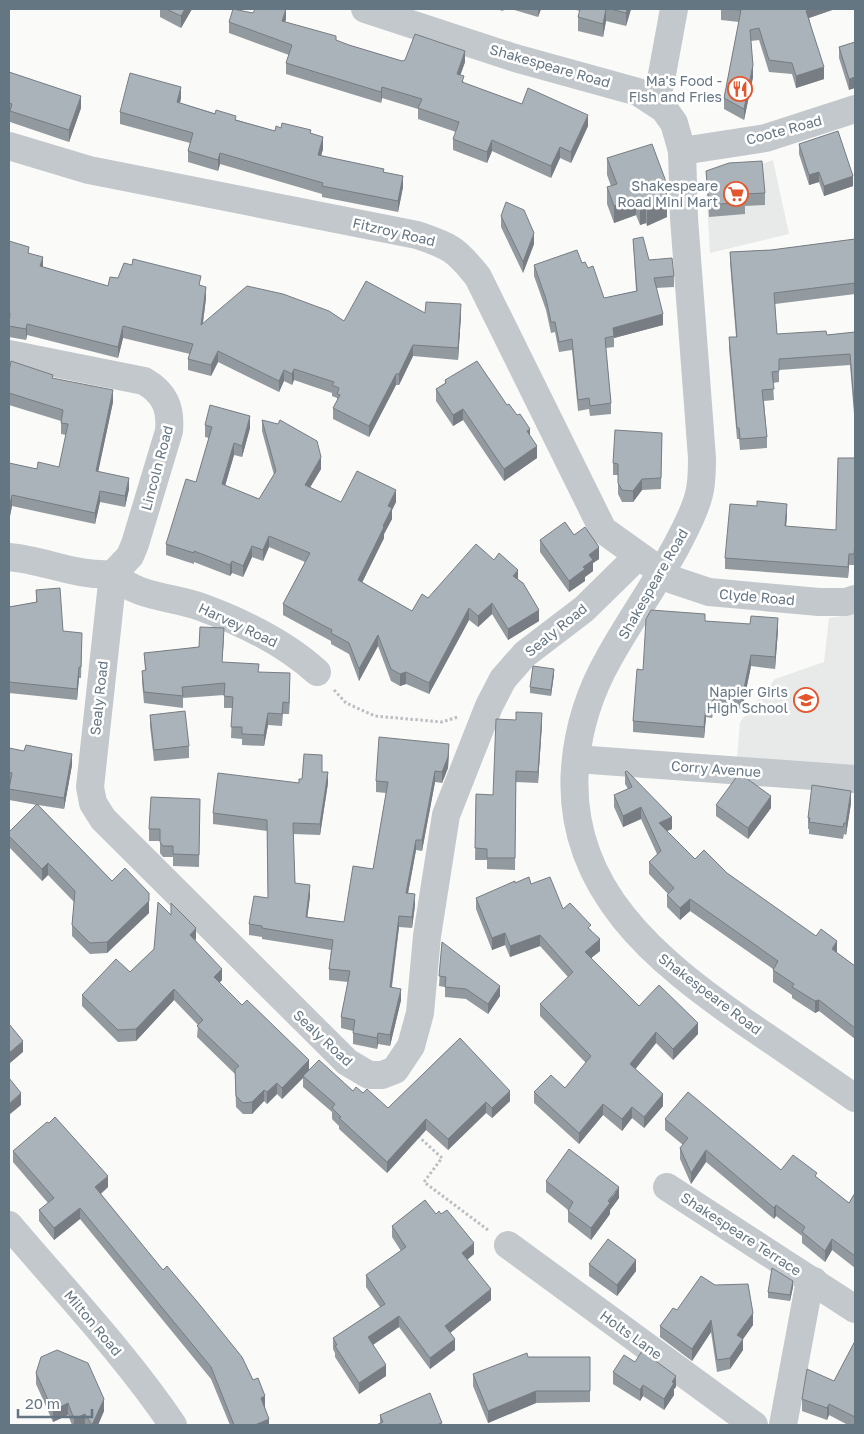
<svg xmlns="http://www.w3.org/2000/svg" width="864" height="1434" viewBox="0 0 864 1434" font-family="'Golos Text',sans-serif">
<rect width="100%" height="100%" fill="#fafaf8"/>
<!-- built -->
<g fill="#e8e9e9">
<polygon points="773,160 789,234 710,253 706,184"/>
<polygon points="855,614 855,767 737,758 740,722 775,679 824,662 829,618"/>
</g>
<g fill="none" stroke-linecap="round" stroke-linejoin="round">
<!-- path -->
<g stroke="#bbbfc2" stroke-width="3" stroke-dasharray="2.5 2.5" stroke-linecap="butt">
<polyline points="334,690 346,703 375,716 442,722 458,717"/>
<polyline points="418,1136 442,1158 424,1182 488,1230"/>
</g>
<!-- minor -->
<g stroke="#c3c8cc" stroke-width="28">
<path d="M365,9L515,58L638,92L664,109L674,123L682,151L684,218L702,458C702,470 702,483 699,494C695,512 685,529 677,545C656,584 630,620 609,658C589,693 578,728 575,768C566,889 657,961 746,1023C783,1048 819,1073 855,1098"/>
<polyline points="653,100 660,85 674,9"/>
<path d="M9,146L89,170L417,235C450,246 456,249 478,277L603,530L673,580L709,592L819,602H846L855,599"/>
<polyline points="682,151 766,138 855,109"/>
<path d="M9,354L144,381C165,393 171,408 169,431L135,544L130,556L113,574"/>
<path d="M9,557C44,560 78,577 113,574"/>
<polyline points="113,574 90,787 93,803 103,819 347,1062 369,1075 382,1075 395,1070 411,1046 420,1013 427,936 446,815 489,706 503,679 525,654 584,609 637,557"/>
<path d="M113,574C137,598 171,596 201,607C242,622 284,642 317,672"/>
<polyline points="576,759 855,779"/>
<polyline points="667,1187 855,1309"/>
<path d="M9,1225C64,1290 125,1354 173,1425"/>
<polyline points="508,1245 754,1425"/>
<polyline points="783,1425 808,1291 814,1281"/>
</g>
</g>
<!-- wall -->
<g fill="#929a9f">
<polygon points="160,9 192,9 181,28 160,17"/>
<polygon points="495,9 504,9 503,11"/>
<polygon points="511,9 541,9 538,17"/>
<polygon points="572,9 631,9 626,26 606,21 603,37 578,31 578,17 580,11"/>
<polygon points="721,9 835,9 809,18 824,79 796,88 792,74 769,72 759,40 751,41 753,77 744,120 724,109 724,98 739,22 721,20"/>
<polygon points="253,13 286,19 285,22 349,45 402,61 465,62 460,75 464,83 522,104 588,126 571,163 560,158 551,178 492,151 487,163 453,150 453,139 456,132 418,119 418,109 382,98 381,103 286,74 286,63 289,55 229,33 229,22"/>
<polygon points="855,42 849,90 839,58 839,47"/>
<polygon points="9,72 81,108 69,142 10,122 10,115 9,114"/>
<polygon points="181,98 180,103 275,131 281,128 311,134 323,149 321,156 384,172 403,187 398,212 322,197 322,194 220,164 218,171 188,162 188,151 190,143 120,124 120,112"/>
<polygon points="799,144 853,186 824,196 819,182 809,185 799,154"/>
<polygon points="607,158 667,217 647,226 646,223 640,225 636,215 614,223 607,204 607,187 611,186 607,175"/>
<polygon points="706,171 765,193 765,205 745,206 745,214 709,217"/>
<polygon points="501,216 534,244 523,273 501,227"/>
<polygon points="633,239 649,260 674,276 674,287 656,288 663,325 614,338 614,347 606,348 611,403 611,414 590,416 589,409 578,411 572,350 559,352 555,332 551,333 546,310 534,276 534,265 582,263 588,268 604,298 636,291"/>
<polygon points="855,239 855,294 775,304 777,334 827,335 855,332 855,426 850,365 779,370 779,382 773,383 774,400 764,401 767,437 767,448 740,450 739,439 737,439 729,348 729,337 736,337 730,263 730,252 771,250"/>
<polygon points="9,241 29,253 43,267 108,286 118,278 201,286 206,298 203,323 344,321 425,313 461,315 458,360 413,356 399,385 396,385 369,437 333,419 333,408 337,401 337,398 332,396 332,393 294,380 292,385 284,381 279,392 218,362 211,376 188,370 188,359 190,354 123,338 118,358 27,335 26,340 9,337"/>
<polygon points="9,372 53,379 113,402 98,471 129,489 125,507 100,502 95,524 12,506 10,516 9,516 9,463 37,469 59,467 66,435 61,434 61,421 9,405"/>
<polygon points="445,380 507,405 537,458 504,481 463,420 453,426 436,401 436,389 445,383"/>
<polygon points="262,420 321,469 310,487 341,502 396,502 392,510 392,519 384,534 384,538 362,582 412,611 428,598 494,560 518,579 539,621 508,640 492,614 478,627 469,620 429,694 406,684 400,686 391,681 378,646 359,681 349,654 331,644 331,641 283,615 283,604 305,562 269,547 263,561 252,557 243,577 232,573 230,576 194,562 194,564 166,555 166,544 196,482 209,438 205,437 205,425 250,428 242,457 234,455 225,486 259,499 274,475 262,431"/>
<polygon points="662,433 661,489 642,490 633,502 622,502 618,494 618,475 613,475 613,463"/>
<polygon points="855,458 854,565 849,565 848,578 725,569 725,558 787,515 786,527 836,530"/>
<polygon points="574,535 599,559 593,563 593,571 585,577 585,581 569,592 540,552 540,540"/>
<polygon points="36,590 63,631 82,644 81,678 79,678 77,700 9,693 9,607 36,602"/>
<polygon points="705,621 778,630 775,669 751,666 742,710 714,704 712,718 706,717 704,738 633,732 633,721 643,670"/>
<polygon points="224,640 222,662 259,672 290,684 289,714 283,714 282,726 268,725 264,746 242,745 242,739 231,738 232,708 224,708 224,695 183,698 183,708 144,703 142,682 142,671 145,670 144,653 199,647"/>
<polygon points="554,674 551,696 530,693 530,687"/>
<polygon points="150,715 189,746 189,758 154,761 150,726"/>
<polygon points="542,724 538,783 516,782 515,870 487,869 487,860 475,860 476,794 493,795"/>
<polygon points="9,748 72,765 64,809 38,805 112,881 149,913 107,953 90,954 72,936 72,925 74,902 48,875 42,881 9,847 9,832 37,805 9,800"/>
<polygon points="449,755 448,768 442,783 435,782 422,851 416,850 408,893 415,905 412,928 399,927 392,987 401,1000 390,1046 378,1044 377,1049 353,1044 353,1031 341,1028 341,1017 348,982 329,980 329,969 331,950 262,939 262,937 249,935 249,924 268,898 267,831 213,824 213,813 299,783 302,779 322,772 328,783 320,835 293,834 295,883 310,896 307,917 344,922 373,869 386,793 376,792 376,781"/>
<polygon points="625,772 672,829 667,831 695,859 727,873 855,966 855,1039 819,1011 815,1013 792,998 792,995 773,982 773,969 690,911 680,920 667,907 667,895 668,894 649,874 649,862 657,854 641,819 623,827 614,807 614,795 628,789 625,784"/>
<polygon points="200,799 199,867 173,866 173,857 163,857 160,853 160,841 149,841 149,829"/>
<polygon points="851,803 846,835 844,834 843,839 809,834 809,829 808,829 808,818"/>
<polygon points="716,805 771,808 748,839 716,816"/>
<polygon points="515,883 531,884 591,930 600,951 591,958 639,1006 698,1034 673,1060 656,1043 635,1069 663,1106 644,1128 632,1118 622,1131 603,1115 579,1144 534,1103 534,1092 565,1088 586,1063 540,1016 540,1004 568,977 540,946 510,957 505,945 492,950 476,909 476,898"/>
<polygon points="171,915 196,939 195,940 222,980 219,983 309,1070 353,1091 363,1093 388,1108 460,1038 510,1101 492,1118 486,1113 448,1150 426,1130 387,1173 339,1129 339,1126 332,1119 332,1112 303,1087 303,1078 282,1099 277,1094 267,1104 264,1101 252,1114 243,1114 236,1107 235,1074 197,1037 198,1025 174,1000 136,1041 118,1042 82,1006 82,995 130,972 154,949"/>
<polygon points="442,942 500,996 488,1014 466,999 445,997 445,987 439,986"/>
<polygon points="665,1119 781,1170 817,1178 849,1203 855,1193 855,1268 832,1250 825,1262 802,1243 802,1236 776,1216 774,1219 706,1162 691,1184 680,1159 680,1148 683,1145 665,1130"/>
<polygon points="13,1151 108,1187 101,1194 265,1407 269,1425 230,1425 211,1379 80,1219 54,1240 39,1221 39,1210 48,1203 13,1162"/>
<polygon points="546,1181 619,1198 610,1210 610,1214 591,1240 568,1222 568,1210 546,1192"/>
<polygon points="436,1214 474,1254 467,1260 491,1300 450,1333 455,1350 430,1369 399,1327 373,1345 386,1376 359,1394 335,1357 335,1353 333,1349 333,1338 380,1307 366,1287 366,1275 401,1251 392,1237 392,1226"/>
<polygon points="589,1264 636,1271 617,1296 589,1276"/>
<polygon points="793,1287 790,1301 768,1298 768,1292"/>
<polygon points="677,1310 753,1325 743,1339 743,1350 730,1369 717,1372 711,1332 692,1361 660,1337 660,1326"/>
<polygon points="855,1341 855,1425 848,1425 829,1415 827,1420 802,1411 802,1399 834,1381"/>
<polygon points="528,1357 590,1357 590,1402 536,1403 488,1423 473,1386 473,1374"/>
<polygon points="613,1372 676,1387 674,1389 674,1395 664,1410 643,1396 640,1401 613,1384"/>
<polygon points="36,1373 104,1411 98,1425 72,1425 68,1415 53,1422 36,1384"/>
<polygon points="380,1415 442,1425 380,1423"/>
</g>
<!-- shaded-wall -->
<g fill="#777d82">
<polygon points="185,9 192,9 181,28 181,16"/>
<polygon points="286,9 286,19 282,32 282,21"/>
<polygon points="538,9 541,9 538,17"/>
<polygon points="606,9 606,21 603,37 603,24"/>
<polygon points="627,9 631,9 626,26 626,13"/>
<polygon points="808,9 835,9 809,18 809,21 806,11"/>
<polygon points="465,51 465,62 457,85 457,74"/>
<polygon points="753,65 753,77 744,120 744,109"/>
<polygon points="824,67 824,79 796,88 796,76"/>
<polygon points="855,77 855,88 849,90 849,79"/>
<polygon points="181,87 181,98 177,113 177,102"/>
<polygon points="382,87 382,98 381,103 381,92"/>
<polygon points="81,96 81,108 69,142 69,130"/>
<polygon points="588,115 588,126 571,163 571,152"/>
<polygon points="323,137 323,149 318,166 318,155"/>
<polygon points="492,140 492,151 487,163 487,152"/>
<polygon points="560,147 560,158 551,178 551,166"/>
<polygon points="220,153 220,164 218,171 218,160"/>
<polygon points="819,172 819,182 809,185 809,175"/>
<polygon points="403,176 403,187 398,212 398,201"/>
<polygon points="853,176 853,186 824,196 824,186"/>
<polygon points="636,198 636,215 614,223 614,206"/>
<polygon points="667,201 667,217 647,226 647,210"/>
<polygon points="646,206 646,223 640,225 640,209"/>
<polygon points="534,233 534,244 523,273 523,262"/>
<polygon points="43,257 43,268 40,266"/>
<polygon points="206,287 206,298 201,336 201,325"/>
<polygon points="461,304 461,315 458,360 458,348"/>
<polygon points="663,314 663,325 614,338 613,328"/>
<polygon points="27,324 27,335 26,340 26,329"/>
<polygon points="123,326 123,338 118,358 118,347"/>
<polygon points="413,345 413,356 399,385 399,374"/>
<polygon points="218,351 218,362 211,376 211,365"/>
<polygon points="294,369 294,380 292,385 292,374"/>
<polygon points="284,370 284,381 279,392 279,381"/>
<polygon points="396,374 396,385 369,437 369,426"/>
<polygon points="113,390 113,402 96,482 96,471"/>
<polygon points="463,409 463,420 453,426 453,415"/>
<polygon points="250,416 250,428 242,457 242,446"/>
<polygon points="530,429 530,441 527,431"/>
<polygon points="234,443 234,455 222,496 222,484"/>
<polygon points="537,446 537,458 504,481 504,469"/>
<polygon points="321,457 321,469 305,496 305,485"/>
<polygon points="129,478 129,489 125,507 125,496"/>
<polygon points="642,479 642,490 633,502 633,491"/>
<polygon points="396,490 396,502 392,510 392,519 384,534 384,538 358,591 358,580 383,526 388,506"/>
<polygon points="100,491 100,502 95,524 95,513"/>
<polygon points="12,495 12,506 10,516 10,504"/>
<polygon points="787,504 787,515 785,538 785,526"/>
<polygon points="269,536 269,547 263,561 263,550"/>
<polygon points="252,546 252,557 243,577 243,566"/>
<polygon points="599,547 599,559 593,563 593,571 585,577 585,581 569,592 569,581 583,567 589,555"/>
<polygon points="849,554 849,565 848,578 848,567"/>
<polygon points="232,561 232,573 230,576 230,565"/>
<polygon points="518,570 518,581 513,576"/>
<polygon points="492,603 492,614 478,627 478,616"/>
<polygon points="469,608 469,620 429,694 429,683"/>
<polygon points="539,610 539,621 508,640 508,629"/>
<polygon points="778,618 778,630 775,669 775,657"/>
<polygon points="378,635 378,646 359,681 359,669"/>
<polygon points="751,655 751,666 742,710 742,698"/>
<polygon points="79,667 79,678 77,700 77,689"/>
<polygon points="554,669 554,674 551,696 551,690"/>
<polygon points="406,672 406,684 400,686 400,674"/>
<polygon points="290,673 290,684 289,714 289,703"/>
<polygon points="714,693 714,704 712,718 712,707"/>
<polygon points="706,706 706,717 704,738 704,727"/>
<polygon points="268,713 268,725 264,746 264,735"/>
<polygon points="542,713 542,724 538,783 538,772"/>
<polygon points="449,744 448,768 442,783 442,772"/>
<polygon points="72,754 72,765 64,809 64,798"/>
<polygon points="435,771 435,782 422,851 422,840"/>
<polygon points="328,772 328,783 320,835 320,824"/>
<polygon points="851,791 851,803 846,835 846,823"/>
<polygon points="771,796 771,808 748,839 748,828"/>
<polygon points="641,807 641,819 623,827 623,816"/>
<polygon points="672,817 672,829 659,834 659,823"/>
<polygon points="416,840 416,850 406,904 406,893"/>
<polygon points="48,863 48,875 42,881 42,869"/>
<polygon points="310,885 310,896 306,928 306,917"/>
<polygon points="415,894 415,905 412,928 412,917"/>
<polygon points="690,899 690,911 680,920 680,908"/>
<polygon points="149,901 149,913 107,953 107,942"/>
<polygon points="399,916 399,927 390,998 390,987"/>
<polygon points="196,928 196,939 190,946 190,935"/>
<polygon points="505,933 505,945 492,950 492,938"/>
<polygon points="540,935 540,946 510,957 510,946"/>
<polygon points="600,939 600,951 585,963 585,952"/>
<polygon points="837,941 837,953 832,949"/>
<polygon points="222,969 222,980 214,988 214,977"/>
<polygon points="500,986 500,996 488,1014 488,1004"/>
<polygon points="174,989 174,1000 136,1041 136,1029"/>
<polygon points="401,989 401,1000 390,1046 390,1035"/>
<polygon points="819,1000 819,1011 815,1013 815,1001"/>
<polygon points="698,1023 698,1034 673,1060 673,1049"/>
<polygon points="656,1032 656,1043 630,1076 630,1064"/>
<polygon points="378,1033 378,1044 377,1049 377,1038"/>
<polygon points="23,1041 23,1052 9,1064 9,1053"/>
<polygon points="309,1060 309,1072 282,1099 282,1088"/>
<polygon points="277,1083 277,1094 267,1104 267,1092"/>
<polygon points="264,1090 264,1101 252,1114 252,1102"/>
<polygon points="510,1091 510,1101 492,1118 492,1108"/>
<polygon points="21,1093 21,1105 9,1115 9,1104"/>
<polygon points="663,1094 663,1106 644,1128 644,1117"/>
<polygon points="486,1102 486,1113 448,1150 448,1139"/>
<polygon points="603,1104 603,1115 579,1144 579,1133"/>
<polygon points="632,1107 632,1118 622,1131 622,1119"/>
<polygon points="426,1119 426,1130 387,1173 387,1162"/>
<polygon points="706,1150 706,1162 691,1184 691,1173"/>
<polygon points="108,1176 108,1187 95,1198 95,1187"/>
<polygon points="619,1187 619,1198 610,1210 610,1214 591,1240 591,1228"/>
<polygon points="776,1205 776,1216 774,1219 774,1208"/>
<polygon points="80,1208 80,1219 54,1240 54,1228"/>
<polygon points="832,1239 832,1250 825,1262 825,1251"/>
<polygon points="474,1243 474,1254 462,1264 462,1253"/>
<polygon points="636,1260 636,1271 617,1296 617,1285"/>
<polygon points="793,1281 793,1287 790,1301 790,1295"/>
<polygon points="491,1289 491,1300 445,1337 445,1326"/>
<polygon points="753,1313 753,1325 743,1339 743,1350 730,1369 730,1358 737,1335"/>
<polygon points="399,1316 399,1327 368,1348 368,1337"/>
<polygon points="711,1320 711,1332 692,1361 692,1349"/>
<polygon points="455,1339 455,1350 430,1369 430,1358"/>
<polygon points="386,1365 386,1376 359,1394 359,1383"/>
<polygon points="676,1376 676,1387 674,1389 674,1395 664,1410 664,1399 672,1382"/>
<polygon points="643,1385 643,1396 640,1401 640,1390"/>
<polygon points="536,1391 536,1403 488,1423 488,1411"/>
<polygon points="265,1396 265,1407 261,1409 261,1398"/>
<polygon points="104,1399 104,1411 98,1425 92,1425"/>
<polygon points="68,1403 68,1415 53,1422 53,1411"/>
<polygon points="829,1404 829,1415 827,1420 827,1408"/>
<polygon points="85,1414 85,1425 74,1425 74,1419"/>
<polygon points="269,1419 269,1425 255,1425"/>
</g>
<!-- building -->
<g fill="#aab3b9" stroke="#777d82">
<polygon points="166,9 185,9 181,16"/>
<polygon points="233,9 253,13 255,9 286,9 282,21 336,36 336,40 349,45 402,61 405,60 415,34 465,51 457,74 464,76 462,82 522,104 528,88 588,115 571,152 560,147 551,166 492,140 487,152 453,139 459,122 418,108 422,99 382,87 381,92 286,63 292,45 229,22"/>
<polygon points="580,9 606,9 603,24 578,17"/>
<polygon points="610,9 627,9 626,13"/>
<polygon points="721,9 809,9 809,10 806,11 824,67 796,76 792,63 769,60 759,28 750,30 753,65 744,109 724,98 741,10"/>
<polygon points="855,42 855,77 849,79 839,47"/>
<polygon points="9,72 81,96 69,130 10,111 12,104 9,103"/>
<polygon points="130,73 181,87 177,102 215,114 216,110 236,116 235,120 275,131 276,126 281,128 282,123 311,130 310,133 323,137 318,155 384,169 383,172 403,176 398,201 322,186 323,183 220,153 218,160 188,151 193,133 120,112"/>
<polygon points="838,131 853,176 824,186 819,172 809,175 799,144"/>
<polygon points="652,144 665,179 667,201 647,210 646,206 640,209 636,198 614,206 607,187 617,184 607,158"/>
<polygon points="762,161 765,193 744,194 745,202 709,205 706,171 729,163"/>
<polygon points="506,202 524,210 534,233 523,262 501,216"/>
<polygon points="643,237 649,260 672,258 674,276 654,278 663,314 613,328 614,336 605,338 611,403 590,406 589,398 578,400 572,339 559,342 555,322 551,322 546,299 534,265 577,250 582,263 585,262 588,268 593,266 604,298 637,291 633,239"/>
<polygon points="855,239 855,283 774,293 777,334 826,331 827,335 855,332 855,414 850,354 779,359 779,371 772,372 774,389 762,390 767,437 740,439 739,428 737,428 729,337 737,337 730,252 771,250"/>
<polygon points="9,241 29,247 28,253 43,257 40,266 108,286 110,277 118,278 124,263 132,265 133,259 201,276 199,285 206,287 201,325 247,286 283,294 329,311 344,321 366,281 425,313 426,302 461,304 458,348 413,345 399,374 396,374 369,426 333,408 340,395 337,394 339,388 332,385 334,382 294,369 292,374 284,370 279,381 218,351 211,365 188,359 193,344 123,326 118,347 27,324 26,329 9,326 10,313 9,313"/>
<polygon points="11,361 53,375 52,378 113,390 96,471 129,478 125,496 100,491 95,513 12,495 10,504 9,504 9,463 37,469 38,462 59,467 68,424 61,423 63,410 9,393 9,372"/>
<polygon points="477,361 507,405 509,404 517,415 520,414 530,429 527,431 537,446 504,469 463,409 453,415 436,389 446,383 445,380"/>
<polygon points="210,405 250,416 242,446 234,443 222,484 259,499 276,471 262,420 278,424 280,420 317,441 321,457 305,485 341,502 357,471 396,490 388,506 392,508 383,526 384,527 358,580 412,611 422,594 428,598 476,544 494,560 499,553 518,570 513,576 523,583 539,610 508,629 492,603 478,616 469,608 429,683 406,672 400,674 391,669 378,635 359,669 349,643 331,633 332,630 283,604 310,553 269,536 263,550 252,546 243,566 232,561 230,565 194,551 194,553 166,544 186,479 196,482 212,427 205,425"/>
<polygon points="615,430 662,433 661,478 642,479 633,491 622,490 618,483 618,464 613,463"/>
<polygon points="838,458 855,458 855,544 854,554 849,554 848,567 725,558 730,504 757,506 757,501 787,504 785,526 836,530"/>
<polygon points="565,522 574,535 585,527 599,547 589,555 593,560 583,567 585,569 569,581 540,540"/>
<polygon points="60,588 63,631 82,633 81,667 79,667 77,689 9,682 9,607 37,602 36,590"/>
<polygon points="651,610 705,614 705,621 750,624 751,616 778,618 775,657 751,655 742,698 714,693 712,707 706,706 704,727 633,721 637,669 643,670 646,619"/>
<polygon points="200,627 224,628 222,662 259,664 258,672 290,673 289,703 283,702 282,714 268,713 264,735 242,734 242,727 231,727 233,697 224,696 225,683 182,687 183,696 144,692 142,671 146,670 144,653 199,647"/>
<polygon points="533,666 554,669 551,690 530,687"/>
<polygon points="185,711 189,746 154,750 150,715"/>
<polygon points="516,712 542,713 538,772 516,771 515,858 487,858 487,849 475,848 476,794 493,795 496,719 516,720"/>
<polygon points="379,737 449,744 448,757 442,772 435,771 422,840 416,840 406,893 415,894 412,917 399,916 390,987 401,989 390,1035 378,1033 377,1038 353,1033 355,1020 341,1017 350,971 329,969 333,940 262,928 262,926 249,924 254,896 268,898 267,820 213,813 218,773 299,783 299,779 302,779 304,754 322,755 322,772 328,772 320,824 293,823 295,883 310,885 306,917 344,922 353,866 373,869 388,782 376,781"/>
<polygon points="26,745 72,754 64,798 9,789 12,773 9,772 9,748 24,751"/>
<polygon points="627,771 672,817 659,823 695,859 704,850 727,873 816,936 821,929 837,941 832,949 855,966 855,1028 819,1000 815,1001 792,987 794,984 773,970 778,961 690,899 680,908 667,895 674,888 649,862 661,851 641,807 623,816 614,795 632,787 625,772"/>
<polygon points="738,775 742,775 771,796 748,828 716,805"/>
<polygon points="812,785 851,791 846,823 844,823 843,827 809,822 810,818 808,818"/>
<polygon points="151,797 200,799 199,855 173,854 173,846 163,846 160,842 160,829 149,829"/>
<polygon points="37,804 112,881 125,868 149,893 149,901 107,942 90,943 72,925 75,891 48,863 42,869 9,836 9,832"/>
<polygon points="529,877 531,884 550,877 563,909 570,903 591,925 588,928 600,939 585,952 639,1006 659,985 698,1023 673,1049 656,1032 630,1064 663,1094 644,1117 632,1107 622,1119 603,1104 579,1133 534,1092 551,1075 565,1088 591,1056 540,1004 573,972 540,935 510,946 505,933 492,938 476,898 515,881 515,883"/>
<polygon points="158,902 171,915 171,903 196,928 190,935 222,969 214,977 242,1005 247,1000 309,1060 282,1088 277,1083 267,1092 264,1090 252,1102 243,1103 236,1096 235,1069 239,1066 197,1026 203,1020 174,989 136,1029 118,1030 82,995 116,959 130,972 154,949"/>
<polygon points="442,942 500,986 488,1004 466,989 445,987 446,977 439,976"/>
<polygon points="9,1024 23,1041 9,1053"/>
<polygon points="460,1038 510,1091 492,1108 486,1102 448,1139 426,1119 387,1162 339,1118 341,1117 332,1108 335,1104 303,1076 319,1060 353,1091 356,1087 363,1093 367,1089 388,1108"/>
<polygon points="9,1078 21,1093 9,1104"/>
<polygon points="688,1092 781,1170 793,1155 817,1173 815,1176 849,1203 855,1193 855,1256 832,1239 825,1251 802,1232 805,1227 776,1205 774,1208 706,1150 691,1173 680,1148 688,1138 665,1119"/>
<polygon points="55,1117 108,1176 95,1187 163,1270 167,1266 200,1305 242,1357 253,1380 258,1378 265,1396 261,1398 269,1419 255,1425 234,1425 211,1367 80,1208 54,1228 39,1210 54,1198 13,1151 47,1122 49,1123"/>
<polygon points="569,1149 619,1187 608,1201 610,1203 591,1228 568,1211 573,1202 546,1181"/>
<polygon points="425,1200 436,1214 439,1211 441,1214 447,1210 474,1243 462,1253 491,1289 445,1326 455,1339 430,1358 399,1316 368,1337 386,1365 359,1383 335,1346 337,1345 333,1338 385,1304 366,1275 406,1247 392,1226"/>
<polygon points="608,1239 636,1260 617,1285 589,1264"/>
<polygon points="772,1268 793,1281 790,1295 768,1292"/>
<polygon points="701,1276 715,1285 748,1284 753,1313 737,1335 743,1339 730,1358 717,1360 711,1320 692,1349 660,1326 673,1308 677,1310"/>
<polygon points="855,1341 855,1417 829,1404 827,1408 802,1399 807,1369 834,1381"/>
<polygon points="57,1350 88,1363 104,1399 92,1425 85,1414 74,1419 68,1403 53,1411 36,1373 41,1357"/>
<polygon points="642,1351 676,1376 672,1382 674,1383 664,1399 643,1385 640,1390 613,1372 624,1355 635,1362"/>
<polygon points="527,1353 528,1357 590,1357 590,1391 536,1391 488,1411 473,1374"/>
<polygon points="430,1393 442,1423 436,1425 376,1425 383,1422 380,1415"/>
</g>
<!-- icons -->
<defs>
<symbol id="restaurant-ring" viewBox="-11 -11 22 22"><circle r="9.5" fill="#fff" stroke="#e4572e" stroke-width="1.5"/><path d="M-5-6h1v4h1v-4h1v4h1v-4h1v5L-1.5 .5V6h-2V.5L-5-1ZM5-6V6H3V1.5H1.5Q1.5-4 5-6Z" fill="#e4572e"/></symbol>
<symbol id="supermarket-ring" viewBox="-11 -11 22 22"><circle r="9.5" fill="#fff" stroke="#e4572e" stroke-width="1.5"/><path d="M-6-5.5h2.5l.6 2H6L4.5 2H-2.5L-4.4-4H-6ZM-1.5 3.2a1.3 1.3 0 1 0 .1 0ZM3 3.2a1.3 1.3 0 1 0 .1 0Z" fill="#e4572e"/></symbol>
<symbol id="school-ring" viewBox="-11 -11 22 22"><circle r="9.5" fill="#fff" stroke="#e4572e" stroke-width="1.5"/><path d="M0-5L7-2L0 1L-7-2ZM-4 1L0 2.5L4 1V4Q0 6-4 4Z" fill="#e4572e"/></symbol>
</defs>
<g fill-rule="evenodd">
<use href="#restaurant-ring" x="726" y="75" width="28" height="28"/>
<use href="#supermarket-ring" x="722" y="180" width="28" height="28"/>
<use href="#school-ring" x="792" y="686" width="28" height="28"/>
</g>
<g text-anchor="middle" stroke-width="5" stroke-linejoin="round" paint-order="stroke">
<!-- street labels -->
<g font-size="14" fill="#657683" stroke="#fff">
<text transform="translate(550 66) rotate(16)" y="5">Shakespeare Road</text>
<text transform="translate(784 130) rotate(-15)" y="5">Coote Road</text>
<text transform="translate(394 232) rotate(13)" y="5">Fitzroy Road</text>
<text transform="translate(157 468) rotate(-75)" y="5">Lincoln Road</text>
<text transform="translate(653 584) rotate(-60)" y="5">Shakespeare Road</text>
<text transform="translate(757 597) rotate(5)" y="5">Clyde Road</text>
<text transform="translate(238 625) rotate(25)" y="5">Harvey Road</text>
<text transform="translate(556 630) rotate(-39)" y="5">Sealy Road</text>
<text transform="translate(99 698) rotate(-84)" y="5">Sealy Road</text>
<text transform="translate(716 769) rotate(4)" y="5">Corry Avenue</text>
<text transform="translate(710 994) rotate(37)" y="5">Shakespeare Road</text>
<text transform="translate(323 1038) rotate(43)" y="5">Sealy Road</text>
<text transform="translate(741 1234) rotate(33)" y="5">Shakespeare Terrace</text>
<text transform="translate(93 1323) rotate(50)" y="5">Milton Road</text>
<text transform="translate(631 1335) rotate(36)" y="5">Holts Lane</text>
</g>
<!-- poi labels -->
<g font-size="14" fill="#657683" stroke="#fff" text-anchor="end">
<text x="722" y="86">Ma's Food -<tspan x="722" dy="16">Fish and Fries</tspan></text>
<text x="718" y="191">Shakespeare<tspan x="718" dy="16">Road Mini Mart</tspan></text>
<text x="788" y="697">Napier Girls<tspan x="788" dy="16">High School</tspan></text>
</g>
</g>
<!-- border -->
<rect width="864" height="1434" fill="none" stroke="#657683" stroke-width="20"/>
<!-- scale -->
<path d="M18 1409v8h74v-8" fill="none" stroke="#657683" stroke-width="2.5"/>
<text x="25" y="1409" font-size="15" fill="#657683" stroke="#ffffff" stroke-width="4" paint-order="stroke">20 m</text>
</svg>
